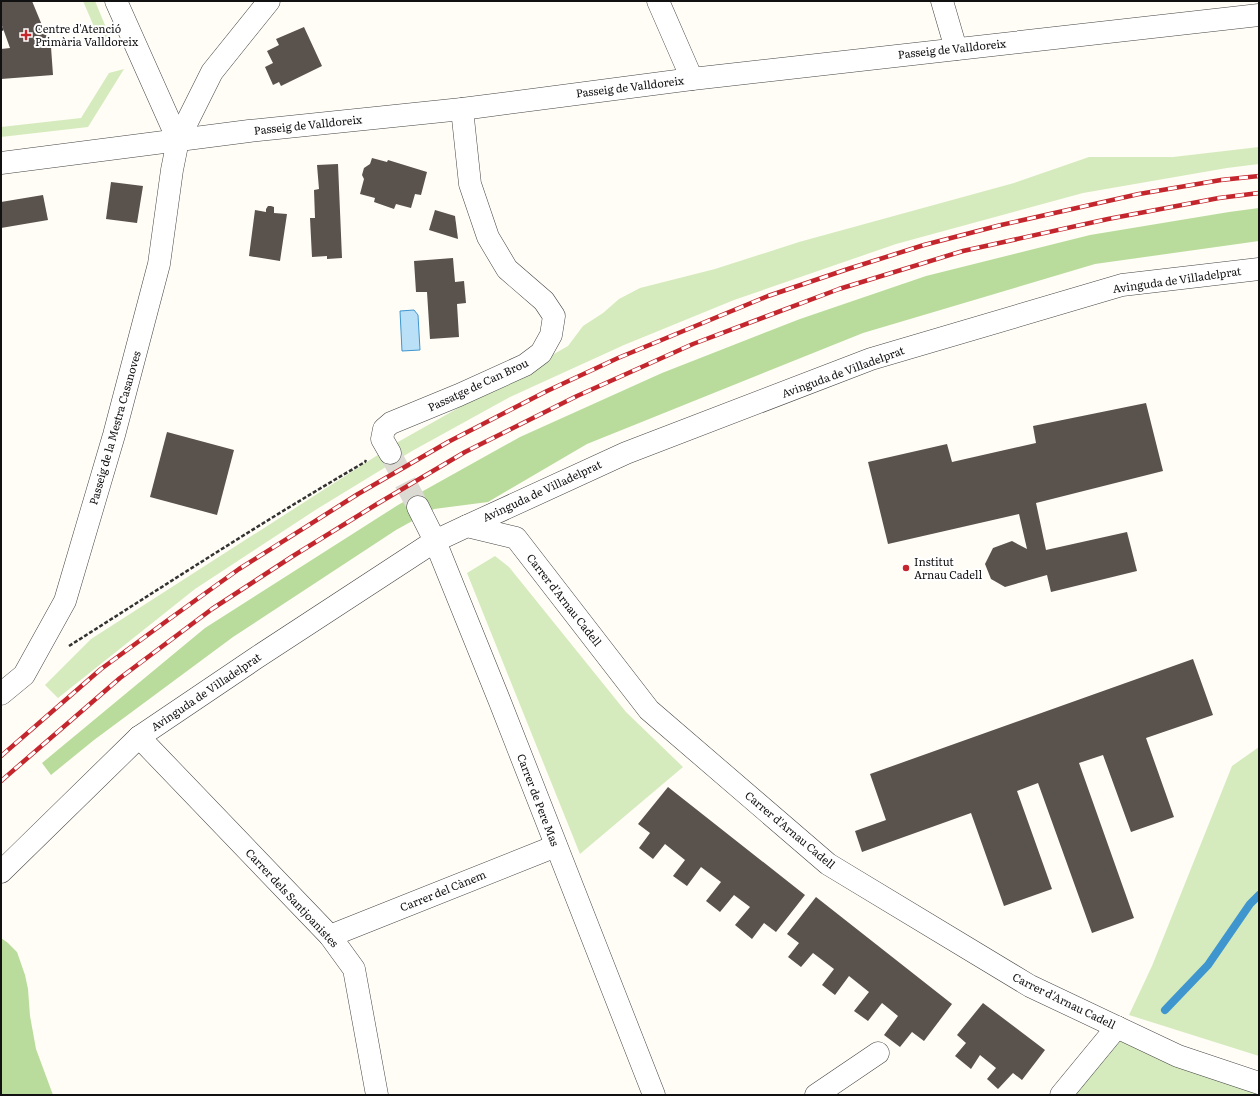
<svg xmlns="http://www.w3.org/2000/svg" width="1260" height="1096" viewBox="0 0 1260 1096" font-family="Literata,serif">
<rect width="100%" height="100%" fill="#fffdf5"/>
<!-- green -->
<g fill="#d5ebbd">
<polygon points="83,1 95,1 112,42 101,43"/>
<polygon points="124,69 88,127 1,137 1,127 81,118 109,73"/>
<polygon points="1259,147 1259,164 1227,168 1083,193 896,244 734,300 624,345 510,397 412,451 317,509 195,589 58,698 45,685 91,639 398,442 568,346 583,326 603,313 619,299 640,288 715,269 799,242 1014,183 1089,157 1173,157"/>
<polygon points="495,556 509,567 626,712 683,767 580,854 467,573"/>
<polygon points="1259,747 1259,1056 1129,1015 1152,966 1232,766"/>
<polygon points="1117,1027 1259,1083 1259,1095 1061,1095"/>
</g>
<!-- forest -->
<g fill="#b9dc9c">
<polygon points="1259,208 1259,241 1095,264 863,333 587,444 488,502 434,509 396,530 233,637 94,740 51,775 42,763 205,628 398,505 520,437 662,373 800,319 926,276 1090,235 1229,212"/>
<polygon points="1,938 8,943 17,952 25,975 28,989 30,1016 36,1049 53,1095 1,1095"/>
</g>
<!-- water -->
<polygon fill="#b9e0f7" stroke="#3f96cf" points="414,310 418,315 420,350 402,351 400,311"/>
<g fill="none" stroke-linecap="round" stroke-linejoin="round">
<!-- stream -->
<polyline stroke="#3f96cf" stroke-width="8" points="1165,1010 1208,965 1250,904 1259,895"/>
</g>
<!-- building -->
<g fill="#5a524d">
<polygon points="1,1 32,1 51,47 53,75 1,79 1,49 10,48 1,23"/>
<polygon points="304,27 322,66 281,86 279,82 273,85 265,67 273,63 267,51 279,45 276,39"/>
<polygon points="372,158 387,162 388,160 427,172 421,195 415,194 411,208 396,204 394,209 374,202 375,198 360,194 364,179 362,175 364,168 370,164"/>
<polygon points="338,164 342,258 327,259 327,256 312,257 310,218 315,218 314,190 319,189 317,165"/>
<polygon points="111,182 143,186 137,223 106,219"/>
<polygon points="43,195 48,220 1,228 1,202"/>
<polygon points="268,206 271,206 274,207 274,213 287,214 280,261 249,256 255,210 266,212 266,209"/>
<polygon points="435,210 455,216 458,239 429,230"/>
<polygon points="453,258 455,282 464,281 466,303 457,304 459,337 430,339 427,292 416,292 414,261"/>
<polygon points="1146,403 1163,471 1036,503 1046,550 1127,532 1137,571 1051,592 1047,575 1005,587 991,579 985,564 993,548 1012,541 1027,549 1019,514 888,544 868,462 947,444 952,462 1036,443 1033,426"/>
<polygon points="167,432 234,450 217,515 150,497"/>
<polygon points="1193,659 1213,715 1146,738 1174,817 1131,832 1103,755 1079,763 1134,918 1092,933 1038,783 1017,791 1052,889 1004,906 971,813 862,852 855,831 886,820 870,774"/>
<polygon points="668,787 805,895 776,932 764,923 752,939 735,925 750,907 734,895 720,912 706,901 721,882 701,867 687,886 673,876 685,860 665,844 653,859 639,848 650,833 638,824"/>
<polygon points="816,897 952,1004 924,1041 912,1032 900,1047 884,1035 898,1016 882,1003 868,1021 854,1011 869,992 849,976 835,995 822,985 834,969 813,953 801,967 788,957 799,943 787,934"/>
<polygon points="983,1003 1045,1050 1022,1080 1013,1073 998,1089 987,1079 996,1068 980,1055 971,1069 955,1056 966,1043 957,1035"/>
</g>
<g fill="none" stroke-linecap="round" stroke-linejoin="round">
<!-- minor-tunnel -->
<polyline stroke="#dbdad3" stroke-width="22" stroke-dasharray="22 11" stroke-linecap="butt" points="390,453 418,507"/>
<defs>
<g id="minor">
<polyline points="116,1 178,140"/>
<polyline points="658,1 692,79"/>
<polyline points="942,1 956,49"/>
<polyline points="1,163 249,131 462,109 692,79 1259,15"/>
<polyline points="390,453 382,439 384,429 391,423 459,395 525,365 541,353 551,335 554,316 544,301 507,269 488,237 470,184 462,109"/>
<polyline points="418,507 435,541 500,702 654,1095"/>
<polyline points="467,526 626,453 871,359 1122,285 1259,269"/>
<polyline points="1,694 24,675 65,601 114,435 159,264 172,170 178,140 212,72 269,1"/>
<polyline points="139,737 330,936 354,969 377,1095"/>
<polyline points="330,936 556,846"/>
<polyline points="816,1095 878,1053"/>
<polyline points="1061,1095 1117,1027"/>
</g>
<polyline id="tertiary" points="1,872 139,737 256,658 435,541 467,526 516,538 649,710 828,864 1030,986 1178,1056 1259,1083"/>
</defs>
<!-- minor casing -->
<use href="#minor" stroke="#444" stroke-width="23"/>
<!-- tertiary casing -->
<use href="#tertiary" stroke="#444" stroke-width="23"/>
<!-- path -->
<g stroke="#333" stroke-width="2.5" stroke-dasharray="4 2" stroke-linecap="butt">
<polyline points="1,27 3,32"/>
<path d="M69,646C167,584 265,520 365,462L366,460"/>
</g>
<!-- minor -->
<use href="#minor" stroke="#fff" stroke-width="22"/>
<!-- tertiary -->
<use href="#tertiary" stroke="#fff" stroke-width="22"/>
<defs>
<g id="rail">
<polyline points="1,756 101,669 168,620 239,569 358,494 448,442 547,391 618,358 768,296 848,269 924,245 1001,225 1139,194 1221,180 1259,176"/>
<polyline points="1,781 120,678 212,609 293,556 377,504 465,452 577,396 693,344 839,289 963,251 1108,219 1219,198 1259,193"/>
</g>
</defs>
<!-- rail casing -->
<use href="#rail" stroke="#c4262e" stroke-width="4.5"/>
<!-- rail -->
<use href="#rail" stroke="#fff" stroke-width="3" stroke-dasharray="9" stroke-linecap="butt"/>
</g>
<!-- markers -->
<g fill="#c4262e" stroke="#fff" stroke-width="1.5">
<path d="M24 29h4v4h4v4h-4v4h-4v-4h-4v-4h4z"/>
<circle cx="906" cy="568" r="4"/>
</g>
<g text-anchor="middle" stroke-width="4" stroke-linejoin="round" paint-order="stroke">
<!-- poi labels -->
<g font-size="11" fill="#111" stroke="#fff" text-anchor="start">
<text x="35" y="33">Centre d'Atenció<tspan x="35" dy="13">Primària Valldoreix</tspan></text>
<text x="914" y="566">Institut<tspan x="914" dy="13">Arnau Cadell</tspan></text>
</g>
<!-- street labels -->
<g font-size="11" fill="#111" stroke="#fff">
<text transform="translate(952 49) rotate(-6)" y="4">Passeig de Valldoreix</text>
<text transform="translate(630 87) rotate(-7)" y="4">Passeig de Valldoreix</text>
<text transform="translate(308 125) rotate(-6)" y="4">Passeig de Valldoreix</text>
<text transform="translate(1177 280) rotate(-8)" y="4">Avinguda de Villadelprat</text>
<text transform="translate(843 372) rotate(-20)" y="4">Avinguda de Villadelprat</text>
<text transform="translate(478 385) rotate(-25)" y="4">Passatge de Can Brou</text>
<text transform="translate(115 428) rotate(-74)" y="4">Passeig de la Mestra Casanoves</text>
<text transform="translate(542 491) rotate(-25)" y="4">Avinguda de Villadelprat</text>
<text transform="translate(564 600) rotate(52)" y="4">Carrer d'Arnau Cadell</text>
<text transform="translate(206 692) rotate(-34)" y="4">Avinguda de Villadelprat</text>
<text transform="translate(538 800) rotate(69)" y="4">Carrer de Pere Mas</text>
<text transform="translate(790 830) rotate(40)" y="4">Carrer d'Arnau Cadell</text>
<text transform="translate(443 891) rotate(-22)" y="4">Carrer del Cànem</text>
<text transform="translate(292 898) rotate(47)" y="4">Carrer dels Santjoanistes</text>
<text transform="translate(1064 1001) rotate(26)" y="4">Carrer d'Arnau Cadell</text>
</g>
</g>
<!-- border -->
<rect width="1260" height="1096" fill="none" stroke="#111111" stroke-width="4"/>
</svg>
